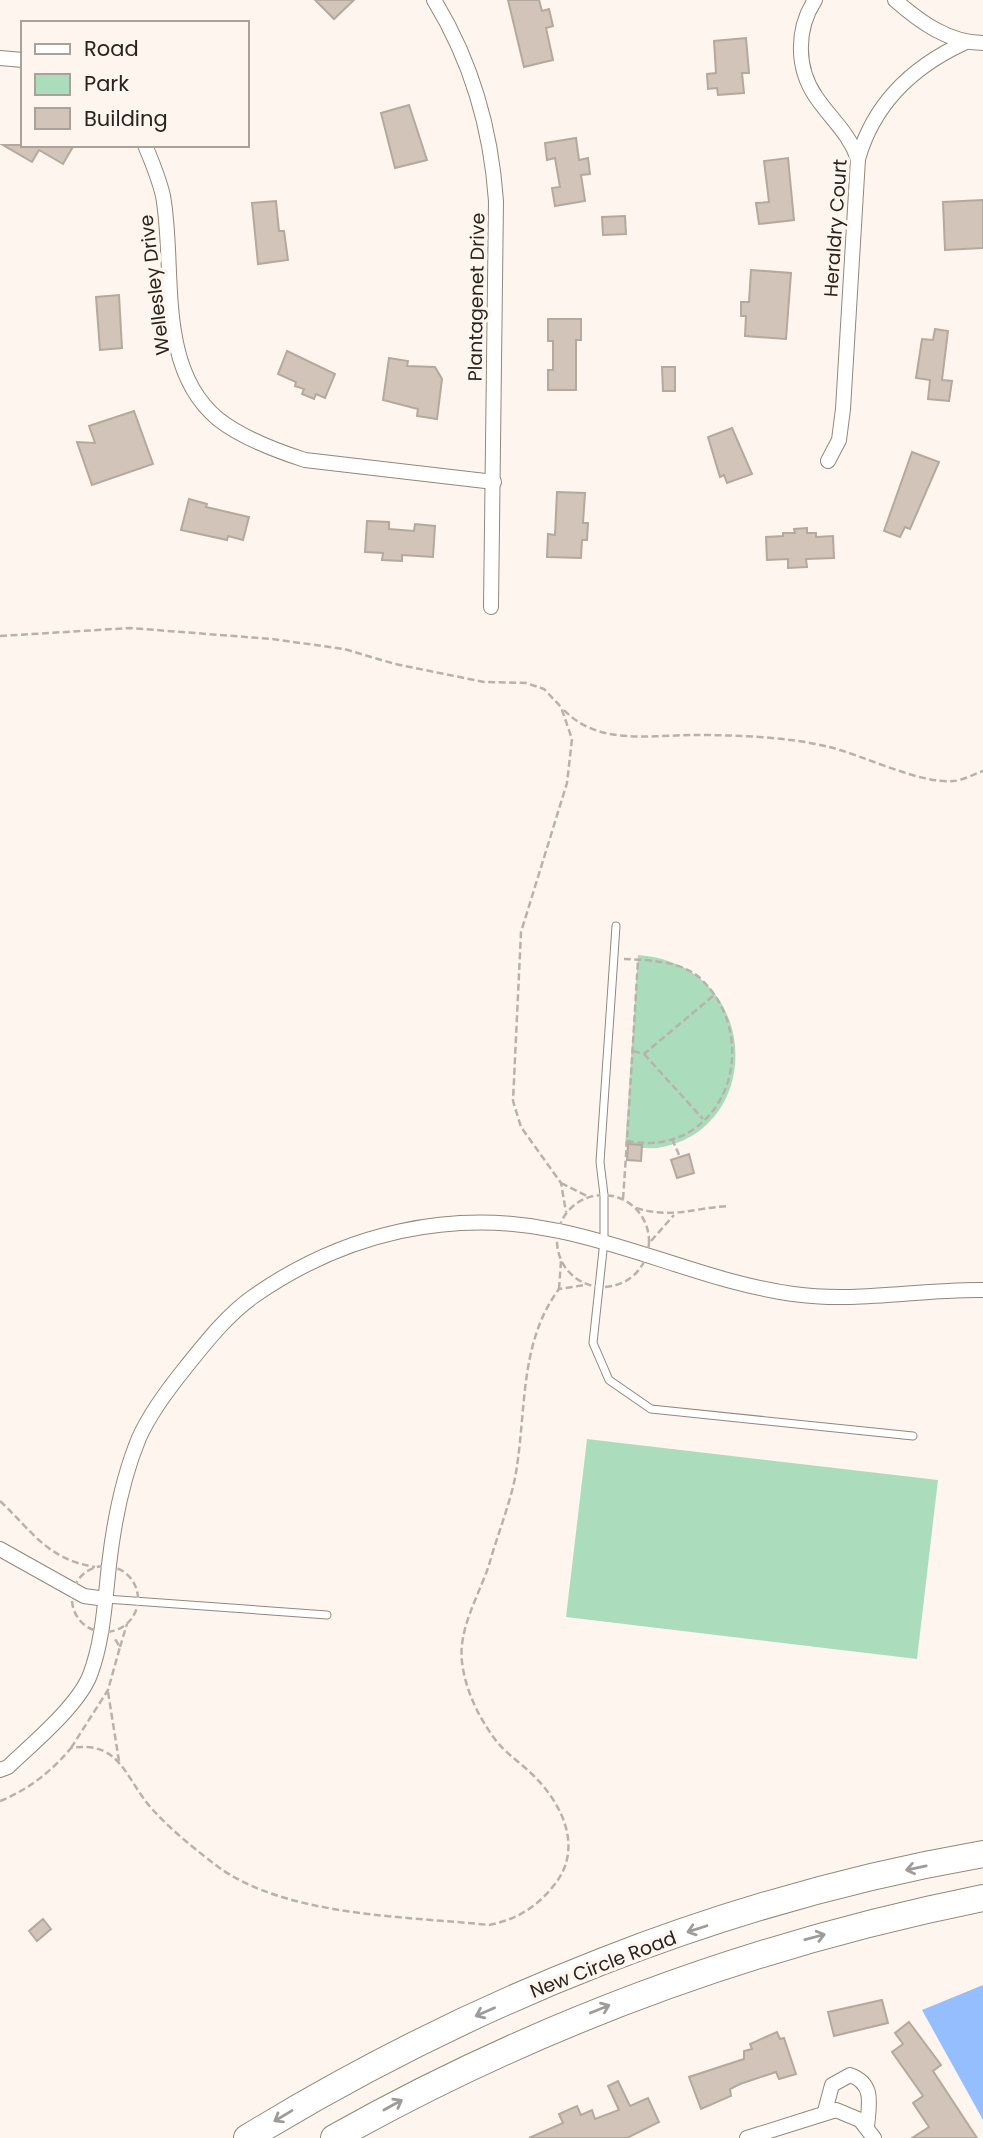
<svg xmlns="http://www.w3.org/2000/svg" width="983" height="2138" viewBox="0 0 983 2138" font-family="Poppins,sans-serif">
<rect width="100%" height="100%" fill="#fef6ee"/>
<!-- green -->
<g fill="#abddbc">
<path d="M638,955C762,964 767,1131 657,1148C647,1149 636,1147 625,1147Z"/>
<polygon points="587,1439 938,1480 917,1659 566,1617"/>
</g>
<!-- water -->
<polygon fill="#95beff" points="983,1985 983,2120 922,2010"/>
<!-- building -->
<g fill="#d2c4b8" stroke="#b5a89c" stroke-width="2">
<polygon points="315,0 354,0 334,19"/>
<polygon points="508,0 539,0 542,11 549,9 553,26 546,28 553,60 524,67"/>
<polygon points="746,38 749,73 742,73 744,93 718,95 717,88 708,89 707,74 716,73 714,41"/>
<polygon points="409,105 427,160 395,168 381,113"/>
<polygon points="576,138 579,160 588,158 590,174 581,175 585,201 555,206 552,188 560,187 555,158 547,160 545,143"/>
<polygon points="3,145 74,145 63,164 39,150 32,162"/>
<polygon points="788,158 794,220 759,224 756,203 769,202 764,161"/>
<polygon points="983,200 983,248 945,250 943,202"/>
<polygon points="276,201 279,231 284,231 288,260 258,264 252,203"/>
<polygon points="625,216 626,234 603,235 602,217"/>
<polygon points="751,270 791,273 786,339 745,336 746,316 741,316 741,302 749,302"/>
<polygon points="119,295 122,348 100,350 96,297"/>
<polygon points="548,319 581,319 581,340 576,340 576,390 548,390 548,370 553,370 553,341 548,341"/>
<polygon points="935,329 948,331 942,380 952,381 949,401 928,399 930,380 916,378 922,339 933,340"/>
<polygon points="287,351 335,374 325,398 316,394 314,399 302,394 304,389 295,386 296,382 278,374"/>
<polygon points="389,358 408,361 407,366 435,367 442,379 437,419 417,416 418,409 383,400"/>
<polygon points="662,367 675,367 675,391 663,391"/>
<polygon points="134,411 153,464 92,485 77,442 95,443 89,426"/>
<polygon points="732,428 752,474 727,483 724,475 720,477 708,437"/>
<polygon points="912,452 939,462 910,529 905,527 900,537 884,531"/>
<polygon points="557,492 585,493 583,523 588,523 587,540 582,540 581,558 547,557 548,534 555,535"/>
<polygon points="189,499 207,504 206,507 249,517 243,540 228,536 227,540 181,530"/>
<polygon points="367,521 389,522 389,529 414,531 415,524 435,526 433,557 402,555 402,561 382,560 383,553 365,552"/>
<polygon points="807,528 807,533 816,533 816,537 833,536 834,558 806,559 807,567 788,568 788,559 767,560 766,537 783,536 783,533 795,533 794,529"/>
<polygon points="628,1144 642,1145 641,1161 627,1160"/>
<polygon points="689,1154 694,1173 677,1178 671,1160"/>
<polygon points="43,1919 51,1929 37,1941 29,1931"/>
<polygon points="882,2000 888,2023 834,2036 828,2012"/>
<polygon points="909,2022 941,2065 933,2071 977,2138 912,2138 929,2127 913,2103 923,2096 892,2052 903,2044 895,2033"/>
<polygon points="777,2032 780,2039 784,2038 796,2074 779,2079 776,2072 740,2084 730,2089 731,2096 701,2109 689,2077 744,2059 744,2051 752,2049 750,2044"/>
<polygon points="618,2081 630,2106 648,2098 659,2122 627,2138 529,2138 563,2123 559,2114 577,2106 581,2115 592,2110 595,2119 619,2110 608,2086"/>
</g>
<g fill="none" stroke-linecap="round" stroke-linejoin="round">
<defs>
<g id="service">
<polyline points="616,926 600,1162 604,1195 604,1241 593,1343 609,1380 651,1409 913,1436"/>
<polyline points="106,1599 327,1615"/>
</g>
<g id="minor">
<path d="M434,0C472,62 491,129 496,201L491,607"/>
<path d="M815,0C796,29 796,68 816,97C831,119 849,133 858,159"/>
<path d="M895,0C920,22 949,43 983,43"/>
<polyline points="0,58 23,60"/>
<path d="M145,145C152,162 159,178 163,196C176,267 155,367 218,419C242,438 277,451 305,460L494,482"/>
<path d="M828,461L839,440L843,409L858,159C874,103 912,67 964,43"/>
<polyline points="0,1549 84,1596 106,1599"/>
<path d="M0,1770L8,1767C32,1744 78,1706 90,1675C103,1641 105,1601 109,1565C114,1521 122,1479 139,1438C150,1413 169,1388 186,1367C206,1342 228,1314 254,1296C344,1233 452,1208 559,1231C638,1247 713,1283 793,1294C857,1303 919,1289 983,1290"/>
<path d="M825,2111L832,2085L850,2075C875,2084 869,2104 867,2127"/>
<polyline points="747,2138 836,2110 860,2120 874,2138"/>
</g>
<g id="motorway">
<path d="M247,2138C471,2001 724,1899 983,1854"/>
<path d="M334,2138C537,2024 754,1944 983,1898"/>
</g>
</defs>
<!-- service casing -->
<use href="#service" stroke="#92877a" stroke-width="9"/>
<!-- minor casing -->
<use href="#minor" stroke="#92877a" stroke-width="16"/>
<!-- motorway casing -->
<use href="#motorway" stroke="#92877a" stroke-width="28"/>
<!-- path -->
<g stroke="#b9b2ab" stroke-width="2.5" stroke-dasharray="7 3.5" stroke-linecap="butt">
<polyline points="0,636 130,628 272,639 344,649 395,664 484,682 526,683 544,689 561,707 572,739 567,783 521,932 513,1101 521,1127 561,1183 566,1212"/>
<path d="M564,710C598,746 651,735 696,735C735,735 791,737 829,747C863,755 919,784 953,781C962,781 974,774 983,771"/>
<path d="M624,959C649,960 682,961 701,979C767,1043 722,1160 627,1141L638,960"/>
<polyline points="633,1051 644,1054 713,996"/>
<polyline points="644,1054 703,1119"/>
<polyline points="672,1139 680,1157"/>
<polyline points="561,1183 589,1197"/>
<circle cx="603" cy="1241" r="46"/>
<polyline points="623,1199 627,1141"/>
<path d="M636,1208C673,1219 692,1208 729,1206"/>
<polyline points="651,1241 674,1215"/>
<polyline points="559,1289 561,1261"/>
<path d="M0,1501C33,1532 47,1559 95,1567"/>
<circle cx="105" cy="1599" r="33"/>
<polyline points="120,1647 127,1624"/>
<polyline points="108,1692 119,1761"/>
<polyline points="71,1748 108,1690 120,1647 115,1639"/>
<path d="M0,1801C28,1790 52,1771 71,1748C122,1740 125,1780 153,1810C171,1830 196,1850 217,1866C286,1917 406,1916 489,1925C518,1919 537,1907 555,1884C583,1848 563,1805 534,1776C520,1762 503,1752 492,1735C477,1714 465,1688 462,1662C458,1629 479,1595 489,1565C497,1536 509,1507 515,1478C527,1414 518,1344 559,1289L585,1285"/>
</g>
<!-- service -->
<use href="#service" stroke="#fff" stroke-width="7"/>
<!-- minor -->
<use href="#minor" stroke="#fff" stroke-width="14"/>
<!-- motorway -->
<use href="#motorway" stroke="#fff" stroke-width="26"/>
</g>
<!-- one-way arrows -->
<defs><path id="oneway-shaft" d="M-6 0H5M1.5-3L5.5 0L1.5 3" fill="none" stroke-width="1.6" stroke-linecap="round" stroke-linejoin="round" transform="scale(1.75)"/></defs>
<g stroke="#9e9c9a">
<use href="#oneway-shaft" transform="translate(916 1868) rotate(168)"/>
<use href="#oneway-shaft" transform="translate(697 1929) rotate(162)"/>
<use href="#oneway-shaft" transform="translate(815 1937) rotate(-15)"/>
<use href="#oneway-shaft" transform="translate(600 2009) rotate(-22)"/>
<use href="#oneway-shaft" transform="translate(485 2012) rotate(156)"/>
<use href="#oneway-shaft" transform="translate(393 2105) rotate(-29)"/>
<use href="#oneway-shaft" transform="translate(283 2116) rotate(149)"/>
</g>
<g text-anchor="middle" stroke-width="7" stroke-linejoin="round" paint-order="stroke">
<!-- street labels -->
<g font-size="19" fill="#28231e" stroke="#fef6ee">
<text transform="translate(835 228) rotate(-86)" y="7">Heraldry Court</text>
<text transform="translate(154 285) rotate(-97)" y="7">Wellesley Drive</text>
<text transform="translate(476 297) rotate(-89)" y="7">Plantagenet Drive</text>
<text transform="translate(603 1964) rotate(-21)" y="7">New Circle Road</text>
</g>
</g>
<!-- legend -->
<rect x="21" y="21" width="228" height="126" fill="#fef6ee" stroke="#a8a29b" stroke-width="2"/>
<rect x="35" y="44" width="35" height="10" fill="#ffffff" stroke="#a8a29b" stroke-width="2"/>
<text x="84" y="56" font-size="21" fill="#28231e">Road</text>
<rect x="35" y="74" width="35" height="21" fill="#abddbc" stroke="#a8a29b" stroke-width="2"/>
<text x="84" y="91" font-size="21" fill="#28231e">Park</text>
<rect x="35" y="108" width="35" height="21" fill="#d2c4b8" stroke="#a8a29b" stroke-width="2"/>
<text x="84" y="126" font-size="21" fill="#28231e">Building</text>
</svg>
